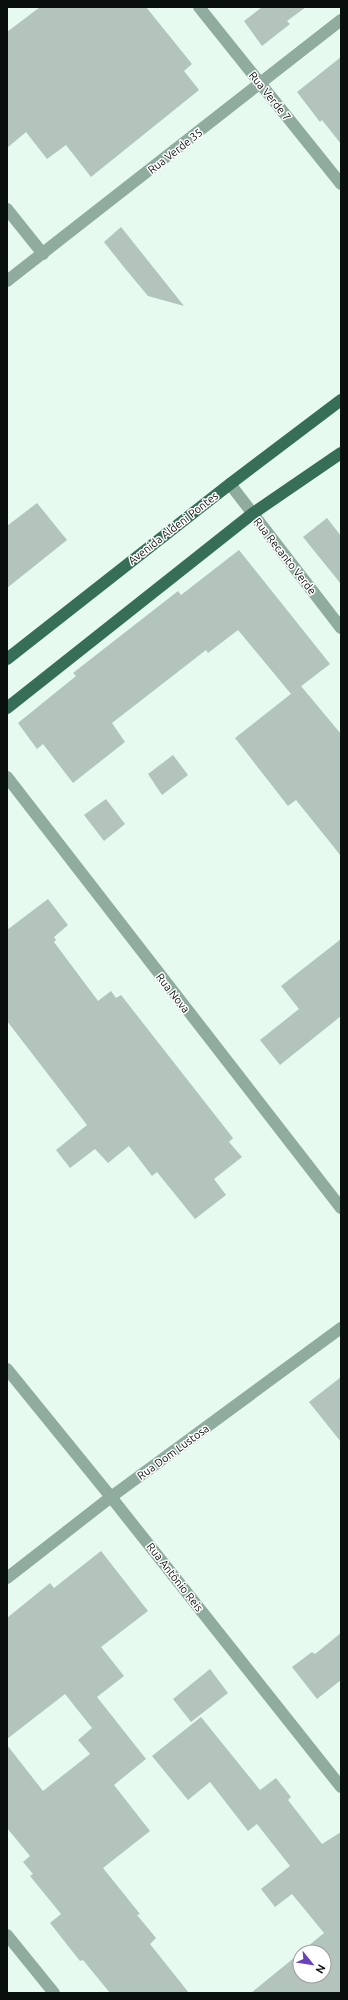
<svg xmlns="http://www.w3.org/2000/svg" width="348" height="2000" viewBox="0 0 348 2000" font-family="Ubuntu,sans-serif">
<rect width="100%" height="100%" fill="#e7faf0"/>
<!-- building -->
<g fill="#b2c4bb">
<polygon points="40,7 146,7 192,64 184,71 199,90 91,177 66,145 47,159 26,132 7,148 7,32"/>
<polygon points="262,7 306,7 287,21 290,24 262,46 244,21"/>
<polygon points="341,57 341,144 322,120 320,122 297,92"/>
<polygon points="121,227 141,252 184,306 148,296 123,266 104,242"/>
<polygon points="37,503 67,540 7,588 7,526"/>
<polygon points="327,518 341,536 341,584 303,537"/>
<polygon points="239,550 330,664 291,694 238,630 208,653 206,650 112,723 125,742 73,783 43,744 37,749 18,723 76,676 73,673 178,591 181,595"/>
<polygon points="301,686 341,734 341,856 296,800 288,806 235,738"/>
<polygon points="173,755 188,775 162,795 148,774"/>
<polygon points="106,799 125,824 104,841 84,815"/>
<polygon points="48,899 68,925 54,937 56,940 54,942 98,1001 111,991 116,998 121,995 233,1138 229,1142 242,1157 214,1179 226,1195 195,1219 157,1172 152,1176 129,1146 108,1163 95,1149 70,1168 56,1150 87,1125 7,1021 7,930"/>
<polygon points="341,939 341,1016 280,1065 260,1040 299,1009 281,986"/>
<polygon points="341,1377 341,1442 309,1402"/>
<polygon points="101,1551 148,1611 101,1647 124,1676 97,1697 146,1759 114,1785 150,1831 103,1868 140,1914 137,1915 156,1938 150,1944 189,1993 110,1993 83,1960 80,1961 50,1923 61,1914 30,1876 33,1874 23,1862 30,1856 7,1828 7,1745 43,1791 90,1754 78,1740 92,1728 65,1694 7,1739 7,1618 50,1583 54,1588"/>
<polygon points="341,1633 341,1680 317,1699 292,1667 312,1652 315,1654"/>
<polygon points="210,1669 228,1693 191,1722 173,1699"/>
<polygon points="201,1717 260,1790 276,1778 291,1797 288,1800 322,1844 341,1832 341,1993 251,1993 300,1953 300,1976 324,1976 324,1952 301,1952 324,1933 292,1894 275,1907 261,1889 290,1866 257,1824 248,1831 210,1782 188,1800 152,1756"/>
</g>
<g fill="none" stroke-linecap="round" stroke-linejoin="round">
<!-- minor -->
<g stroke="#8fac9e" stroke-width="12">
<polyline points="199,7 341,184"/>
<polyline points="7,209 43,254"/>
<polyline points="7,281 341,20"/>
<polyline points="230,484 341,628"/>
<polyline points="7,777 341,1208"/>
<polyline points="7,1369 111,1497 341,1787"/>
<polyline points="7,1578 111,1497 341,1328"/>
<polyline points="7,1935 54,1993"/>
</g>
<!-- major -->
<g stroke="#376e57" stroke-width="12">
<polyline points="7,659 230,484 341,400"/>
<polyline points="7,708 252,514 341,453"/>
</g>
</g>
<g text-anchor="middle" stroke-width="3" stroke-linejoin="round" paint-order="stroke">
<!-- street labels -->
<g font-size="11" fill="#090f0c" stroke="#fff">
<text transform="translate(270 96) rotate(51)" y="4">Rua Verde 7</text>
<text transform="translate(175 151) rotate(-38)" y="4">Rua Verde 35</text>
<text transform="translate(173 528) rotate(-38)" y="4">Avenida Aldeni Pontes</text>
<text transform="translate(285 556) rotate(52)" y="4">Rua Recanto Verde</text>
<text transform="translate(173 993) rotate(52)" y="4">Rua Nova</text>
<text transform="translate(173 1452) rotate(-36)" y="4">Rua Dom Lustosa</text>
<text transform="translate(175 1577) rotate(52)" y="4">Rua Antônio Reis</text>
</g>
</g>
<!-- border -->
<rect width="348" height="2000" fill="none" stroke="#090f0c" stroke-width="16"/>
<!-- north arrow -->
<g transform="translate(312 1964) rotate(120)"><circle r="19" fill="#ffffff" stroke="#9d9f9e"/>
<path d="M0-3L7 15L0 10L-7 15Z" fill="#6a43bb"/>
<text y="-6" font-size="11" font-weight="bold" text-anchor="middle" fill="#090f0c">N</text>
</g>
</svg>
